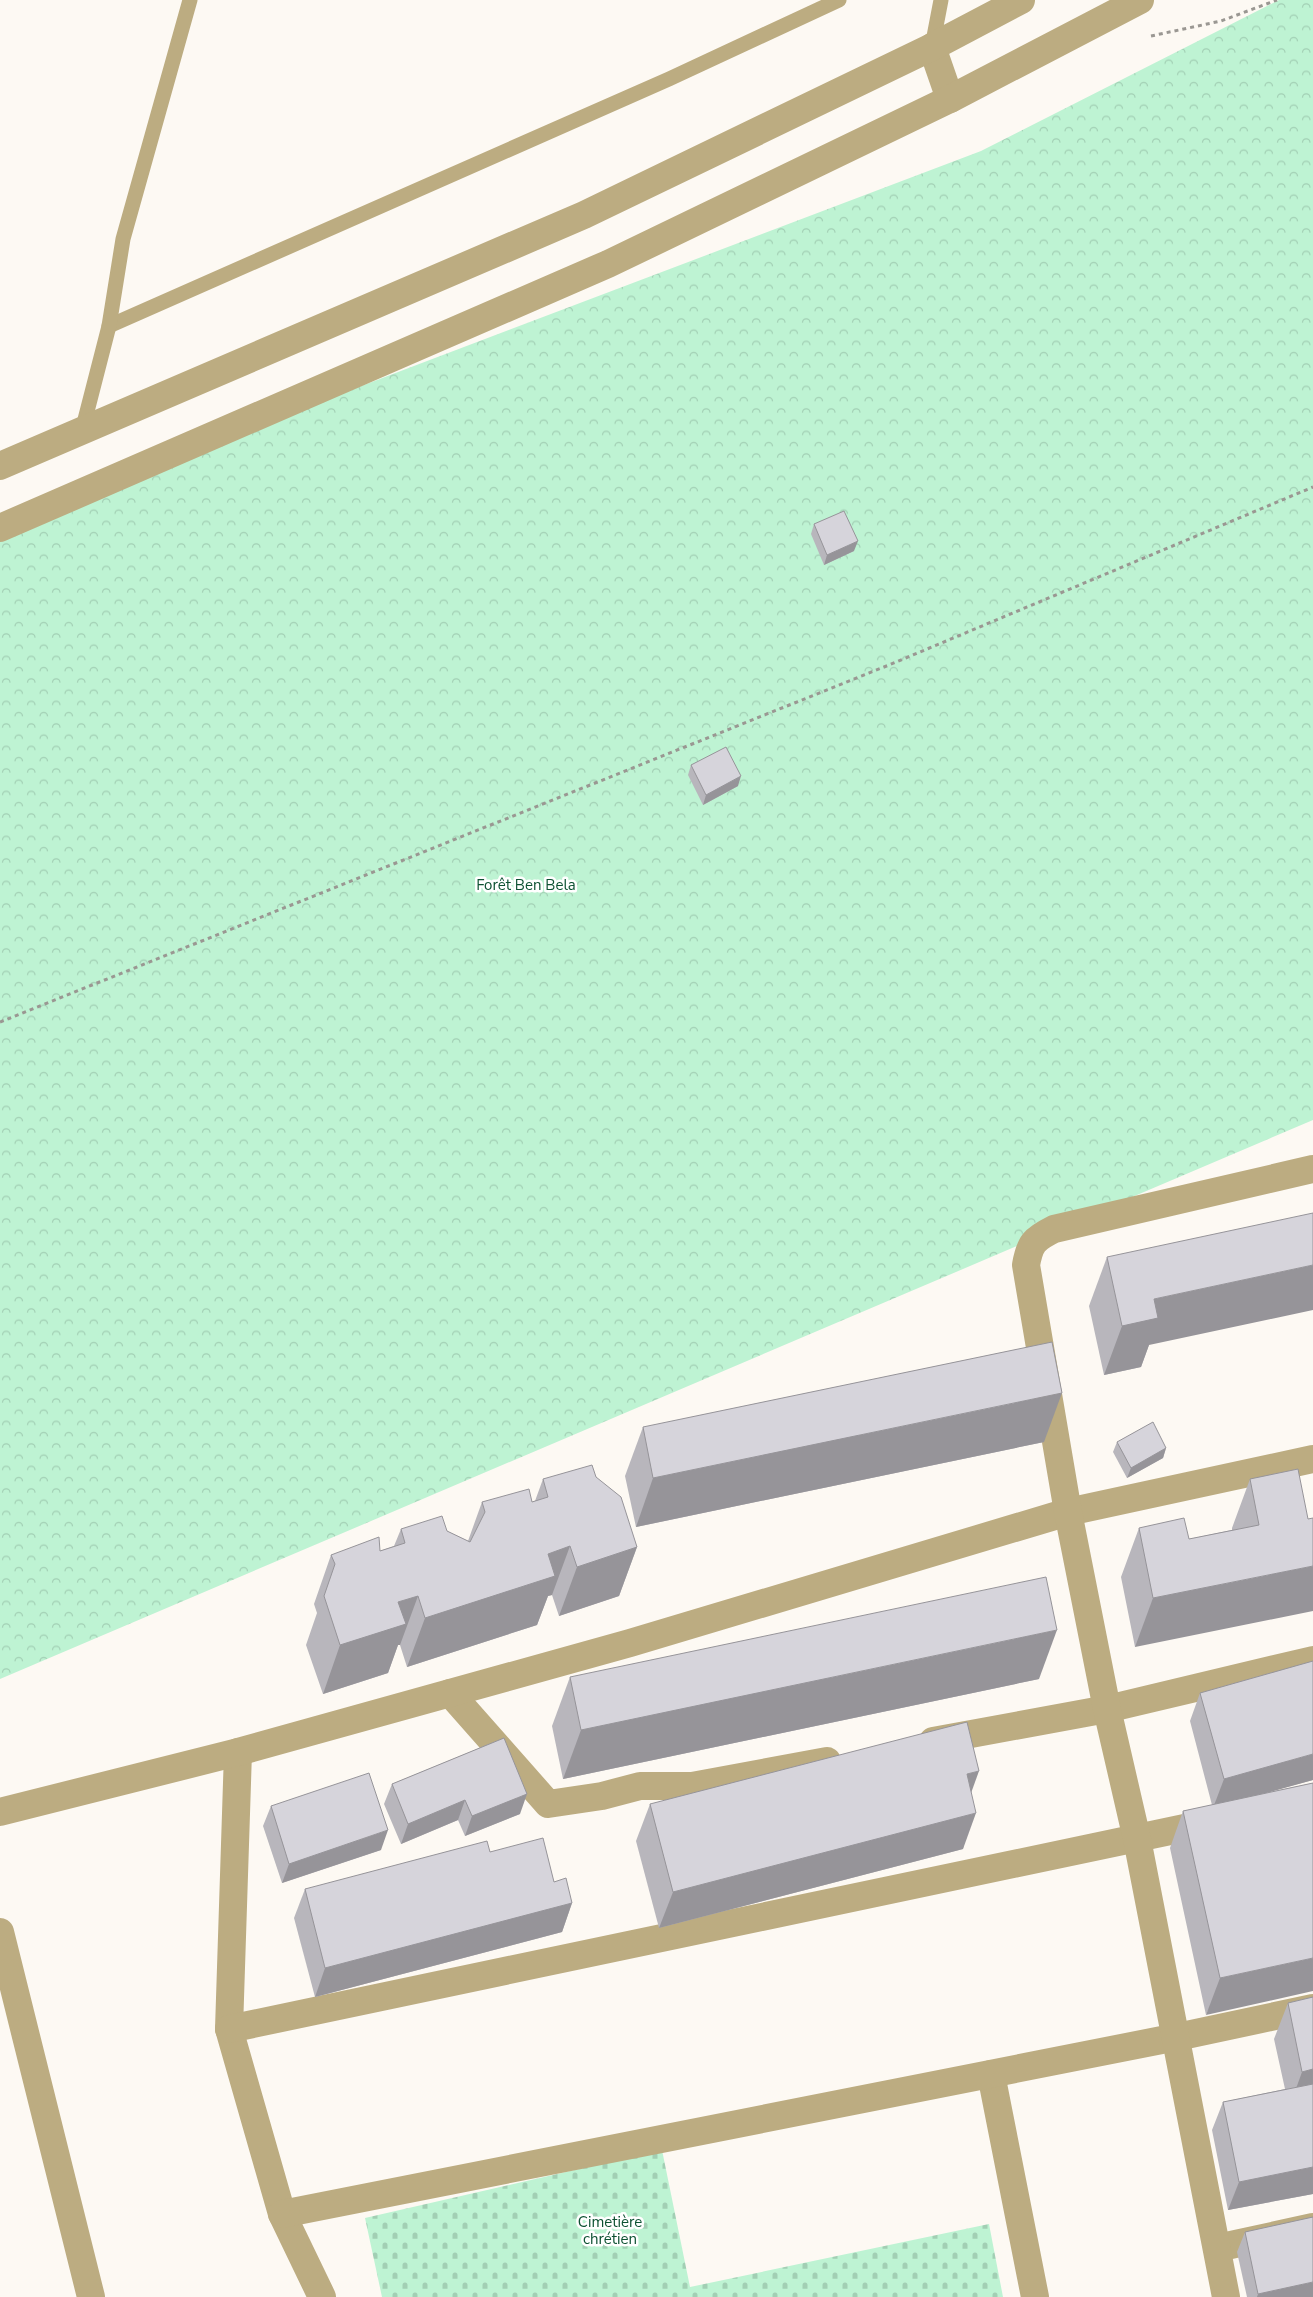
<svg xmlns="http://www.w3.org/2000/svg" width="1313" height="2297" viewBox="0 0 1313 2297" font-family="'Nunito Sans',sans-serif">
<defs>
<pattern id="forest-crowns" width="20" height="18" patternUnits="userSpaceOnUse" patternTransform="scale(1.25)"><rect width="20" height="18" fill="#bef3d3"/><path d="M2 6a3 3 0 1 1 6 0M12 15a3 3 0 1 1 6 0" fill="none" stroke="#a2cfb4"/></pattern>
<pattern id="cemetery-stones" width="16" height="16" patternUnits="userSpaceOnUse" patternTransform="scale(1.25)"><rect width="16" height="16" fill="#bef3d3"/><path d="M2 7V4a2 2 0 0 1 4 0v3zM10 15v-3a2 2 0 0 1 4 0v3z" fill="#a2cfb4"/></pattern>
</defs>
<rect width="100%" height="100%" fill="#fdf9f3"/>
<!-- forest -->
<polygon fill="url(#forest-crowns)" points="1279,0 1313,0 1313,1120 0,1679 0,523 981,151"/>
<!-- cemetery -->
<polygon fill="url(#cemetery-stones)" points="662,2150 690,2287 989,2224 1003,2297 382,2297 365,2218"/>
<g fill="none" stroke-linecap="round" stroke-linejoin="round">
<!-- path -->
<g stroke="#9a9792" stroke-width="3" stroke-dasharray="4 4" stroke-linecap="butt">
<polyline points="1151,36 1221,21 1277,0"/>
<polyline points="0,1022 889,665 1313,487"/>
</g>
<!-- service -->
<g stroke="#bcac81" stroke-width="15">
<polyline points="932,47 941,0"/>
<polyline points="109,326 669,79 839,0"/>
<polyline points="82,431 109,326 123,239 190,0"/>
</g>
<!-- minor -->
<g stroke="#bcac81" stroke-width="28">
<polyline points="450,1693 548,1804 602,1796 640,1786 692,1786 827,1761"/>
<polyline points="933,1741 1107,1709 1313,1660"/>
<polyline points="238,1752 229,2029 282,2214 322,2297"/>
<polyline points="0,1812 238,1752 630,1643 1068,1512 1313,1459"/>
<polyline points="0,1932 91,2297"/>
<polyline points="229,2029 1213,1822"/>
<polyline points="991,2074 1035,2297"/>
<polyline points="282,2214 1177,2037 1313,2008"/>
<polyline points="1217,2248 1313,2227"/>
<path d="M1226,2297L1137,1839L1107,1709L1068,1512L1026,1265C1030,1243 1034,1239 1054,1229L1313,1169"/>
</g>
<!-- tertiary -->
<g stroke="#bcac81" stroke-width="28">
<polyline points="932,47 950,99"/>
<polyline points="0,466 584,215 932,47 1021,0"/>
<polyline points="0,528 608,264 950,99 1140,0"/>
</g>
</g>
<!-- wall -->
<g fill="#b8b6bc">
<polygon points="814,524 854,551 824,565 811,534"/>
<polygon points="691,765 738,786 703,805 688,775"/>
<polygon points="1107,1257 1149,1345 1141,1367 1104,1375 1089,1306"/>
<polygon points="643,1427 1044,1442 636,1527 625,1476"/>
<polygon points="1117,1442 1166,1448 1163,1458 1127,1478 1113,1452"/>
<polygon points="596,1477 637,1547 619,1596 559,1616 552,1595 548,1596 537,1625 407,1667 400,1645 398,1645 388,1673 323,1694 306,1645 317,1613 314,1604 331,1555 380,1551 394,1546 401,1529 447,1531 468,1541 482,1502 532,1502 535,1501 543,1479"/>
<polygon points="1250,1479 1308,1519 1135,1647 1121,1577 1139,1528 1189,1539 1232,1530 1232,1528"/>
<polygon points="570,1677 1039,1679 563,1779 552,1726"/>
<polygon points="1200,1693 1313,1780 1261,1794 1313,1783 1206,2015 1170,1848 1183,1811 1212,1805 1190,1721"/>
<polygon points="504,1738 520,1814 465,1836 458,1820 401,1844 384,1804 392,1784"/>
<polygon points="971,1793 963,1849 659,1928 636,1841 650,1804"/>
<polygon points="271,1806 381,1850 282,1883 263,1826"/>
<polygon points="554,1882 572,1903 562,1932 315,1997 294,1918 305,1889"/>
<polygon points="1313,1997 1313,2194 1228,2210 1212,2130 1223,2102 1285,2089 1274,2039 1288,2003"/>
<polygon points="1245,2232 1313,2297 1247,2297 1237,2252"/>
</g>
<!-- shaded-wall -->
<g fill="#969499">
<polygon points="858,541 854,551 824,565 827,555"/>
<polygon points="741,776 738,786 703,805 706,795"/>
<polygon points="1313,1265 1313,1310 1149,1345 1141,1367 1104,1375 1122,1326 1154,1299"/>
<polygon points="1062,1393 1044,1442 636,1527 653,1478"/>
<polygon points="1166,1448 1163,1458 1127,1478 1131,1468"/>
<polygon points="570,1546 552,1595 548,1596 537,1625 407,1667 425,1618 548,1554"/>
<polygon points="637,1547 619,1596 559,1616 577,1567"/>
<polygon points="1313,1566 1313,1611 1135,1647 1153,1598"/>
<polygon points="418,1596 400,1645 398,1645 388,1673 323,1694 340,1645 398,1602"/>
<polygon points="1057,1630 1039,1679 563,1779 581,1730"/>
<polygon points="1313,1754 1313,1780 1213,1808 1224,1779"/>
<polygon points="979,1771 966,1807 967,1774"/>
<polygon points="527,1794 520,1814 465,1836 472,1816"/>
<polygon points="465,1800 458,1820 401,1844 408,1824"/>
<polygon points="976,1813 963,1849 659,1928 673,1892"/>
<polygon points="388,1830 381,1850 282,1883 289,1864"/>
<polygon points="572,1903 562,1932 315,1997 325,1968"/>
<polygon points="1313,1958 1313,1991 1206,2015 1220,1978"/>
<polygon points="1313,2069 1313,2103 1289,2108 1302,2072"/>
<polygon points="1313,2167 1313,2194 1228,2210 1239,2182"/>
<polygon points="1313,2282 1313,2297 1257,2297 1258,2294"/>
</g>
<!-- building -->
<g fill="#d6d4db" stroke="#969499">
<polygon points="844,511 858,541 827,555 814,524"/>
<polygon points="726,747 741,776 706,795 691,765"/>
<polygon points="1313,1213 1313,1265 1154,1299 1158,1318 1122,1326 1107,1257"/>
<polygon points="1052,1342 1062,1393 653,1478 643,1427"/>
<polygon points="1153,1422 1166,1448 1131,1468 1117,1442"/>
<polygon points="592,1465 596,1477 621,1497 637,1547 577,1567 570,1546 548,1554 555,1576 425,1618 418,1596 398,1602 406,1624 340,1645 324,1596 335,1564 331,1555 379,1537 380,1551 405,1543 401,1529 442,1516 447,1531 470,1542 485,1512 482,1502 529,1489 532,1502 548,1497 543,1479"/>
<polygon points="1298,1469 1308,1519 1313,1518 1313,1566 1153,1598 1139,1528 1184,1518 1189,1539 1259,1525 1250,1479"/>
<polygon points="1046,1577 1057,1630 581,1730 570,1677"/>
<polygon points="1313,1661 1313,1754 1224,1779 1200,1693"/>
<polygon points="967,1722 979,1771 967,1774 976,1813 673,1892 650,1804"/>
<polygon points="504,1738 527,1794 472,1816 465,1800 408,1824 392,1784"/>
<polygon points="369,1773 388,1830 289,1864 271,1806"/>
<polygon points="1313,1783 1313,1958 1220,1978 1183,1811"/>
<polygon points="543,1838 554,1882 566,1878 572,1903 325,1968 305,1889 487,1841 490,1852"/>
<polygon points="1313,1997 1313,2069 1302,2072 1288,2003"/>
<polygon points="1313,2084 1313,2167 1239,2182 1223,2102"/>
<polygon points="1313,2217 1313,2282 1258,2294 1245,2232"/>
</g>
<g text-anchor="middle" stroke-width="5" stroke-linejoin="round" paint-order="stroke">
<!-- park labels -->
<g font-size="15" fill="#0d5132" stroke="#fff">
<text x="526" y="890">Forêt Ben Bela</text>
<text x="610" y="2227">Cimetière<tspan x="610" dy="17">chrétien</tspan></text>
</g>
</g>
</svg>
